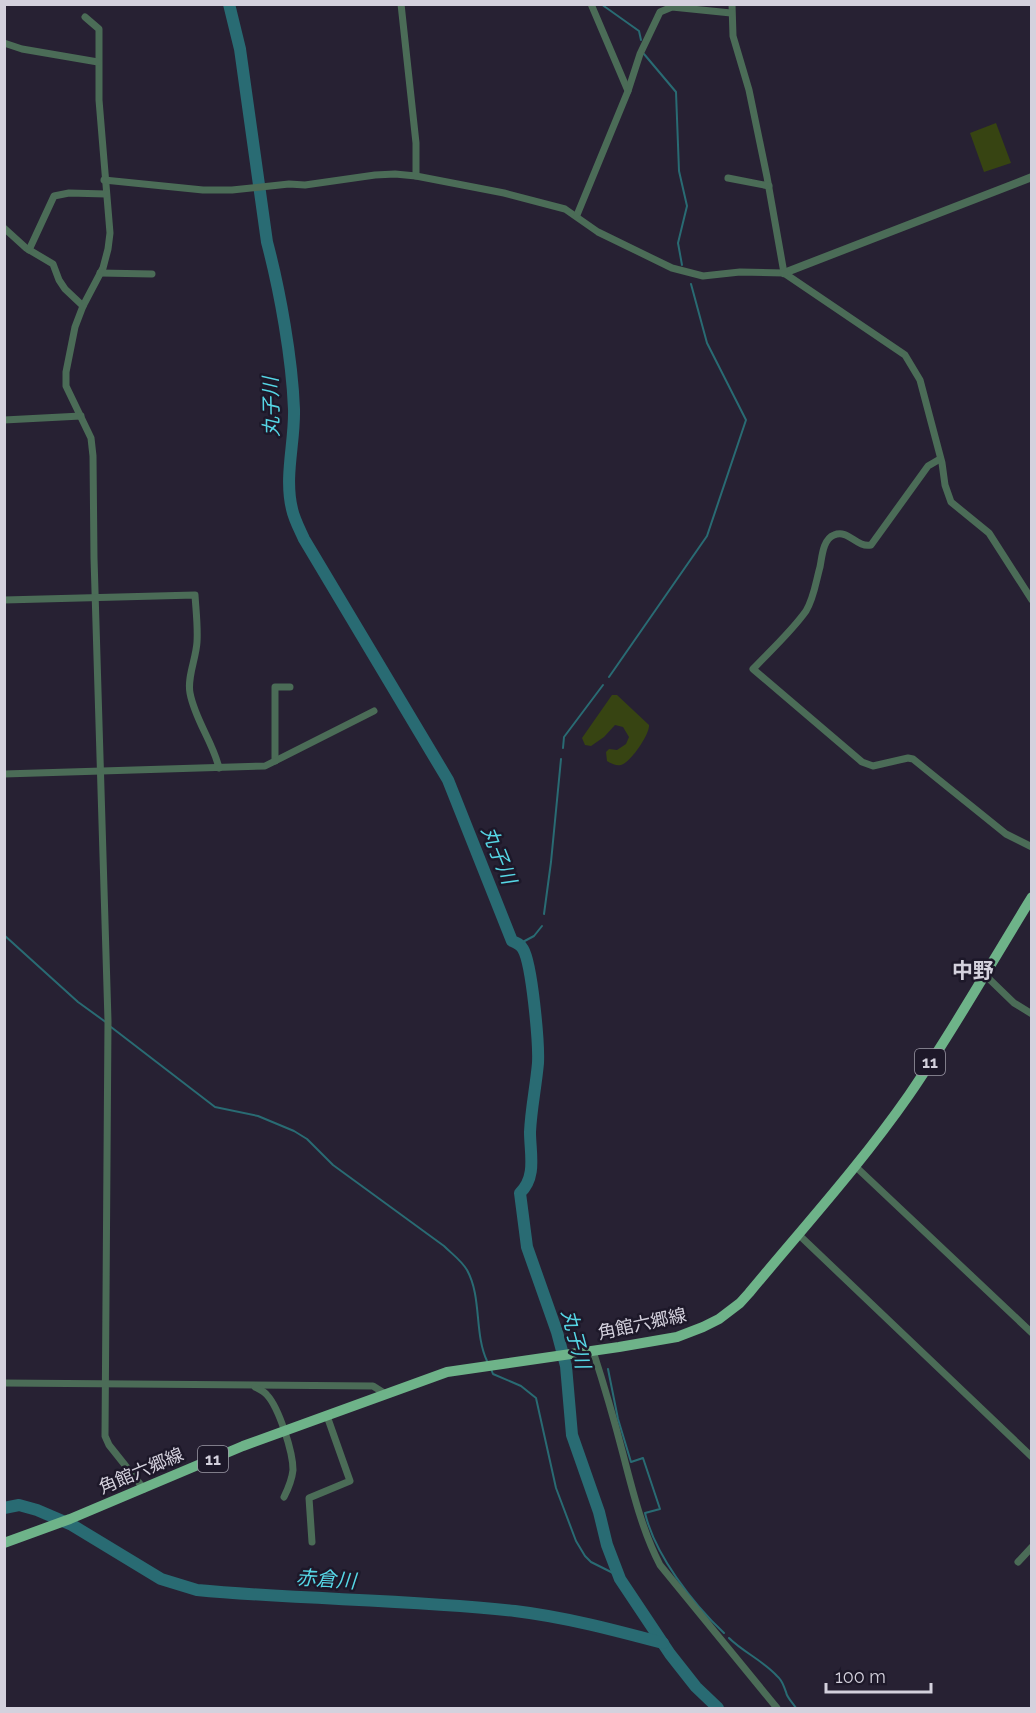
<svg xmlns="http://www.w3.org/2000/svg" width="1036" height="1713" viewBox="0 0 1036 1713" font-family="Raleway,'Noto Sans JP',sans-serif">
<rect width="100%" height="100%" fill="#272133"/>
<!-- green -->
<g fill="#374412">
<polygon points="996,123 1011,163 984,172 970,133"/>
<path d="M612,695H617L649,725C650,734 630,763 621,765C616,766 612,764 607,761L606,752L609,749L617,750L626,744L629,737L623,727L615,725L604,737L591,746L585,745L582,738Z"/>
</g>
<g fill="none" stroke-linecap="round" stroke-linejoin="round">
<!-- stream -->
<g stroke="#296b73" stroke-width="2">
<polyline points="601,4 639,31 641,40"/>
<polyline points="644,54 676,92 679,171 687,206 678,243 682,265"/>
<polyline points="609,677 707,536 746,420 707,343 691,284"/>
<polyline points="563,748 564,737 603,685"/>
<polyline points="544,914 551,862 561,759"/>
<polyline points="4,935 78,1002 107,1023"/>
<polyline points="519,944 534,936 542,926"/>
<path d="M111,1027L215,1107L258,1116L294,1131L307,1139L333,1165L444,1246C452,1254 461,1260 467,1270C482,1297 474,1333 487,1361"/>
<polyline points="491,1369 493,1374 521,1386 536,1398 556,1488 576,1541 585,1556 591,1562 619,1576"/>
<path d="M608,1369L618,1419L631,1462L643,1458L660,1509L645,1513C655,1555 693,1604 724,1633"/>
<path d="M729,1638C743,1652 765,1662 777,1676C783,1681 783,1685 786,1692C787,1698 793,1703 796,1708"/>
</g>
<!-- river -->
<g stroke="#296b73" stroke-width="12">
<path d="M229,4L240,49L267,242C280,291 292,358 294,409C295,442 284,476 292,509C294,519 300,530 304,539L448,780L512,941C517,943 520,944 523,949C532,964 539,1043 538,1063C536,1086 531,1109 530,1132C530,1153 537,1177 520,1193L527,1247L557,1332L566,1366L572,1435L599,1512L607,1545L620,1579L670,1654L696,1687L718,1708"/>
<path d="M4,1508L19,1505L37,1510L72,1525L161,1579L197,1590C302,1600 410,1599 515,1611C565,1617 614,1630 663,1643"/>
</g>
<!-- minor -->
<g stroke="#4b6c57" stroke-width="7">
<polyline points="401,4 416,143 416,176"/>
<polyline points="732,4 733,36 749,90 767,177 784,273 905,355 920,380 942,463 945,485 951,502 989,533 1032,600"/>
<polyline points="85,17 99,29 99,100 110,233 108,249 103,268 83,306 75,327 66,372 66,386 91,438 93,456 94,558 108,1021 105,1436 109,1445 144,1489"/>
<polyline points="4,43 22,49 98,62"/>
<polyline points="628,91 640,54 660,12 672,7 731,13"/>
<polyline points="728,178 769,186"/>
<polyline points="104,180 203,190 232,190 289,184 305,185 375,175 395,174 416,176 504,193 565,209 598,232 672,268 703,276 740,272 784,273"/>
<polyline points="577,215 628,91 591,4"/>
<polyline points="4,228 26,248 53,264 59,280 65,289 83,306"/>
<polyline points="29,250 54,196 69,193 106,194"/>
<polyline points="100,273 152,274"/>
<polyline points="4,420 81,416"/>
<path d="M940,459L928,466L871,545C856,548 849,529 834,535C823,539 822,557 820,567C816,581 814,598 806,611C791,632 770,651 753,669L862,762L873,766L908,758L913,759L1006,834L1032,847"/>
<path d="M4,600L195,595C196,611 198,627 197,642C196,659 187,677 190,693C195,720 213,742 219,768"/>
<polyline points="275,761 275,687 290,687"/>
<polyline points="4,774 265,766 374,711"/>
<polyline points="984,974 1014,1003 1032,1014"/>
<polyline points="855,1166 1032,1333"/>
<polyline points="798,1234 1032,1457"/>
<path d="M593,1351C604,1385 614,1419 623,1454C633,1492 642,1530 660,1565L777,1708"/>
<polyline points="4,1383 373,1386 384,1393"/>
<path d="M255,1387C259,1389 264,1391 267,1395C279,1408 293,1452 293,1470C292,1479 288,1489 284,1497"/>
<polyline points="312,1542 309,1498 350,1481 327,1416"/>
<polyline points="1018,1562 1032,1547"/>
</g>
<!-- tertiary -->
<polyline stroke="#4b6c57" stroke-width="8" points="784,273 1032,177"/>
<!-- primary -->
<path stroke="#6eb389" stroke-width="10" d="M4,1543L70,1519L243,1446L447,1372L619,1347L677,1337L703,1327L719,1319L740,1303L749,1293C803,1228 861,1164 909,1095C953,1031 991,963 1032,897"/>
</g>
<g text-anchor="middle" stroke-width="5" stroke-linejoin="round" paint-order="stroke">
<!-- shield labels -->
<g fill="#1d1829" stroke="#9d9aa7" stroke-width="1.5">
<rect x="915" y="1049" width="30" height="26" rx="4.5"/>
<rect x="198" y="1446" width="30" height="26" rx="4.5"/>
</g>
<g font-size="16" font-weight="bold" fill="#d4d1dd">
<text x="930" y="1068">11</text>
<text x="213" y="1465">11</text>
</g>
<!-- street labels -->
<g font-size="18" fill="#d4d1dd" stroke="#1d1829">
<text transform="translate(642 1324) rotate(-12)" y="6">角館六郷線</text>
<text transform="translate(141 1471) rotate(-23)" y="6">角館六郷線</text>
</g>
<!-- water labels -->
<g font-size="20" font-style="italic" fill="#56d6e5" stroke="#1d1829">
<text transform="translate(271 407) rotate(-91)" y="7">丸子川</text>
<text transform="translate(499 855) rotate(68)" y="7">丸子川</text>
<text transform="translate(576 1339) rotate(75)" y="7">丸子川</text>
<text transform="translate(326 1579) rotate(4)" y="7">赤倉川</text>
</g>
<!-- quarter labels -->
<g font-size="21" font-weight="bold" fill="#d4d1dd" stroke="#1d1829">
<text x="973" y="978">中野</text>
</g>
</g>
<!-- border -->
<rect width="1036" height="1713" fill="none" stroke="#d4d1dd" stroke-width="12"/>
<!-- scale -->
<path d="M826 1683v9h105v-9" fill="none" stroke="#d4d1dd" stroke-width="3"/>
<text x="835" y="1683" font-size="18" fill="#d4d1dd" stroke="#1d1829" stroke-width="4.5" paint-order="stroke">100 m</text>
</svg>
